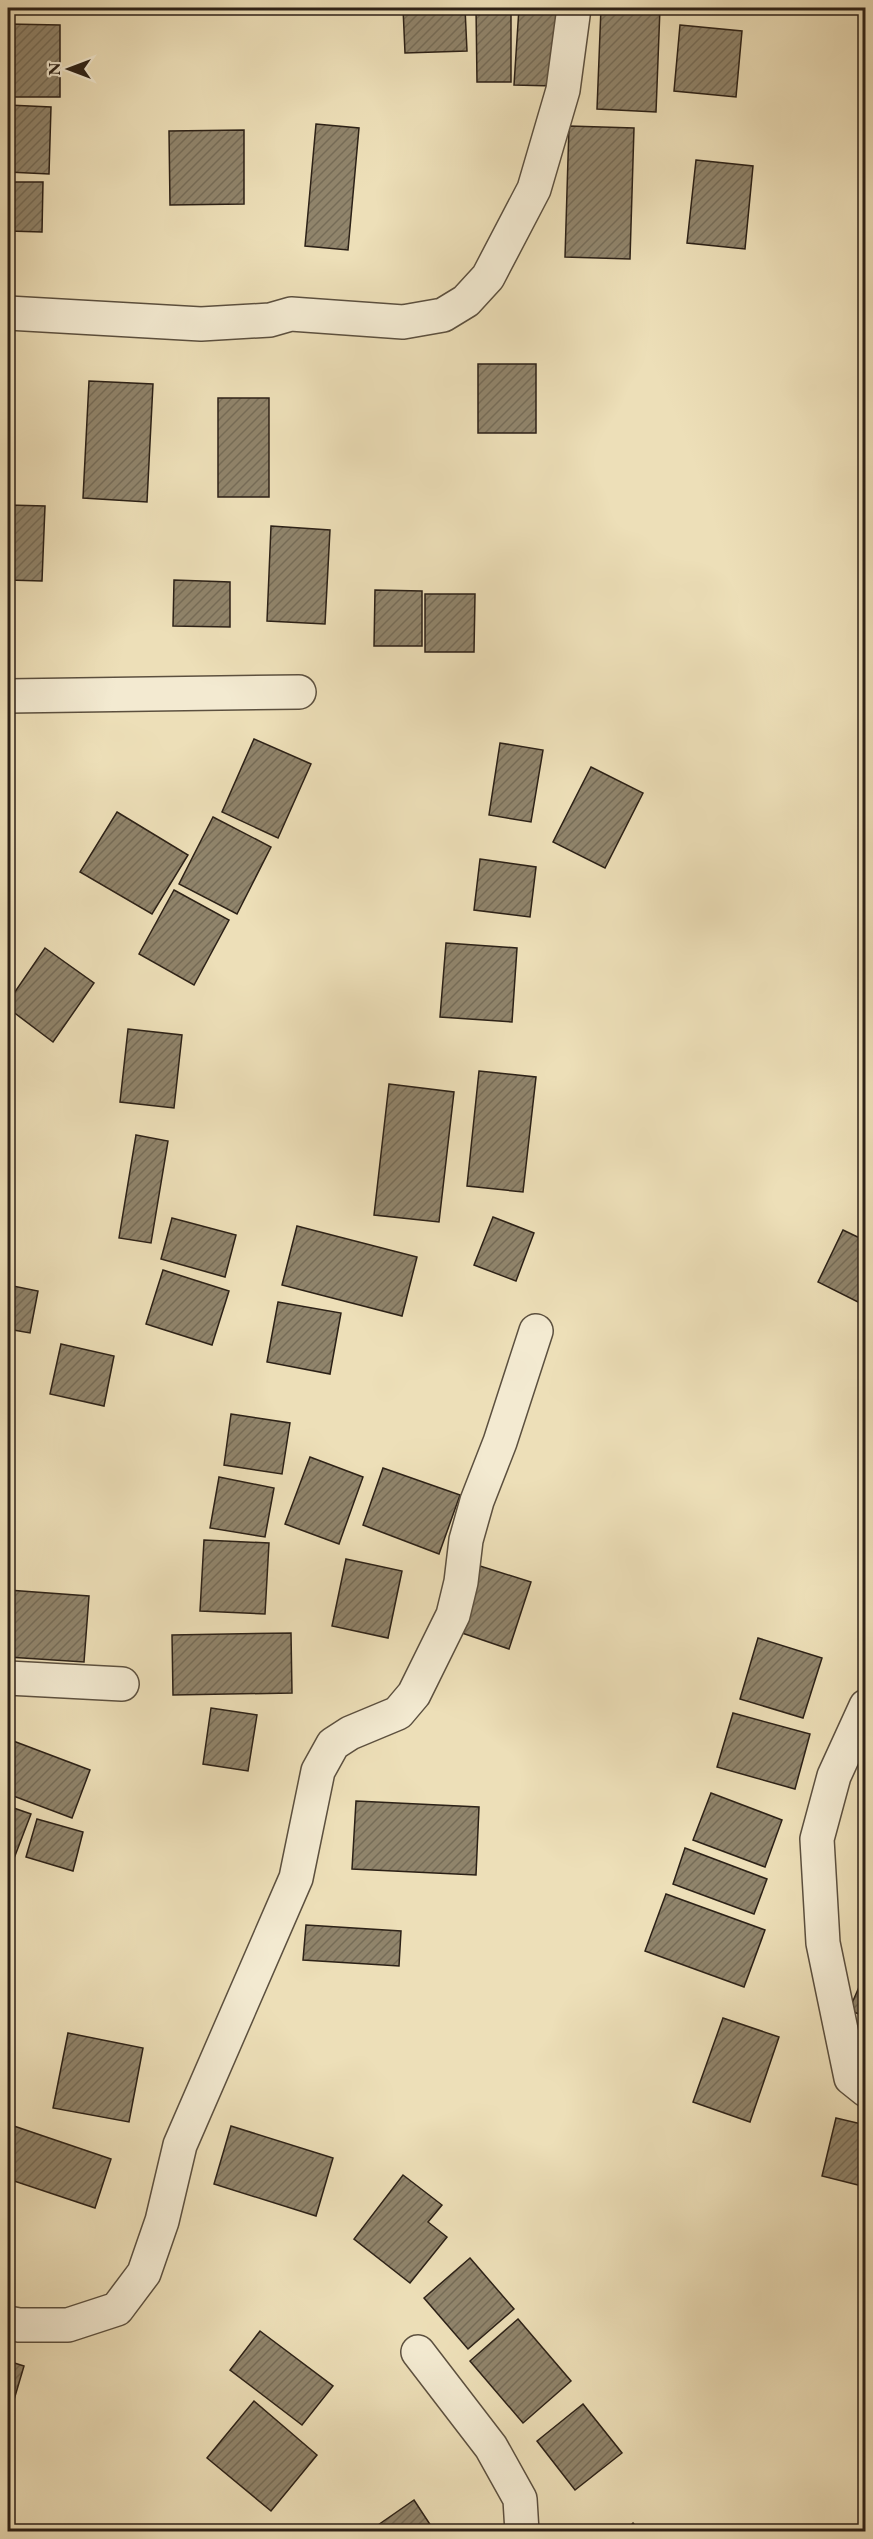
<svg xmlns="http://www.w3.org/2000/svg" width="873" height="2539" viewBox="0 0 873 2539" font-family="'EB Garamond',serif">
<defs>
<pattern id="building-hatch" width="6" height="6" patternUnits="userSpaceOnUse" patternTransform="scale(1.5)"><rect width="6" height="6" fill="#90846b"/><path d="M-1 1l2-2M0 6l6-6M5 7l2-2" fill="none" stroke="#766c57"/></pattern>
</defs>
<rect width="100%" height="100%" fill="#eddfb8"/>
<filter id="stains"><feTurbulence type="fractalNoise" baseFrequency=".00333" numOctaves="4"/><feColorMatrix values="0 0 0 0 .2 0 0 0 0 .09 0 0 0 0 .02 0 0 0 .5 -.17"/></filter>
<radialGradient id="worn" r=".72"><stop offset=".6" stop-color="#630" stop-opacity="0"/><stop offset="1" stop-color="#630" stop-opacity=".3"/></radialGradient>
<!-- building -->
<g fill="url(#building-hatch)" stroke="#2c2117" stroke-width="1.5">
<polygon points="403,8 465,8 467,51 405,53"/>
<polygon points="476,8 511,8 511,82 477,82"/>
<polygon points="519,8 558,8 554,86 514,85"/>
<polygon points="601,8 660,8 656,112 597,109"/>
<polygon points="8,24 60,25 60,97 8,97"/>
<polygon points="680,25 742,31 736,97 674,91"/>
<polygon points="8,105 51,107 49,174 8,172"/>
<polygon points="316,124 359,128 348,250 305,246"/>
<polygon points="569,126 634,128 630,259 565,257"/>
<polygon points="244,130 244,204 170,205 169,131"/>
<polygon points="696,160 753,166 745,249 687,243"/>
<polygon points="8,182 43,182 42,232 8,231"/>
<rect x="478" y="364" width="58" height="69"/>
<polygon points="89,381 153,384 147,502 83,498"/>
<rect x="218" y="398" width="51" height="99"/>
<polygon points="8,505 45,506 42,581 8,580"/>
<polygon points="271,526 330,530 325,624 267,621"/>
<polygon points="174,580 230,582 230,627 173,626"/>
<polygon points="375,590 422,591 422,646 374,646"/>
<polygon points="425,594 475,594 474,652 425,652"/>
<polygon points="254,739 311,764 278,838 222,812"/>
<polygon points="500,743 543,750 531,822 489,815"/>
<polygon points="591,767 643,793 605,868 553,842"/>
<polygon points="117,812 188,855 152,914 80,872"/>
<polygon points="213,817 271,847 237,914 179,884"/>
<polygon points="480,859 536,867 530,917 474,910"/>
<polygon points="174,890 229,920 194,985 139,954"/>
<polygon points="446,943 517,948 512,1022 440,1017"/>
<polygon points="45,948 94,983 53,1042 8,1008 8,1002"/>
<polygon points="128,1029 182,1035 174,1108 120,1102"/>
<polygon points="479,1071 536,1077 523,1192 467,1186"/>
<polygon points="389,1084 454,1092 439,1222 374,1215"/>
<polygon points="136,1135 168,1141 151,1243 119,1238"/>
<polygon points="493,1217 534,1233 516,1281 474,1265"/>
<polygon points="172,1218 236,1235 225,1277 161,1259"/>
<polygon points="297,1226 417,1257 402,1316 282,1285"/>
<polygon points="843,1230 866,1241 866,1306 818,1282"/>
<polygon points="163,1270 229,1291 212,1345 146,1324"/>
<polygon points="8,1285 38,1291 30,1333 8,1329"/>
<polygon points="278,1302 341,1313 330,1374 267,1362"/>
<polygon points="61,1344 114,1356 104,1406 50,1394"/>
<polygon points="231,1414 290,1423 282,1474 224,1465"/>
<polygon points="310,1457 363,1477 339,1544 285,1524"/>
<polygon points="383,1468 460,1495 439,1554 363,1525"/>
<polygon points="219,1477 274,1488 265,1537 210,1528"/>
<polygon points="204,1540 269,1543 265,1614 200,1611"/>
<polygon points="346,1559 402,1571 388,1638 332,1626"/>
<polygon points="480,1566 531,1582 509,1649 459,1632"/>
<polygon points="8,1590 89,1596 84,1662 8,1657"/>
<polygon points="291,1633 292,1693 173,1695 172,1635"/>
<polygon points="758,1638 822,1658 803,1718 740,1699"/>
<polygon points="211,1708 257,1715 248,1771 203,1764"/>
<polygon points="733,1713 810,1734 795,1789 717,1767"/>
<polygon points="8,1739 90,1770 72,1818 8,1794"/>
<polygon points="711,1793 782,1820 765,1867 693,1840"/>
<polygon points="356,1801 479,1807 476,1875 352,1869"/>
<polygon points="8,1806 31,1814 13,1861 8,1859"/>
<polygon points="37,1819 83,1832 73,1871 26,1857"/>
<polygon points="685,1848 767,1879 754,1914 673,1884"/>
<polygon points="666,1894 765,1930 744,1987 645,1951"/>
<polygon points="306,1925 401,1931 399,1966 303,1960"/>
<polygon points="866,1971 866,2017 849,2010"/>
<polygon points="723,2018 779,2037 750,2122 693,2102"/>
<polygon points="68,2033 143,2048 129,2122 53,2108"/>
<polygon points="836,2118 866,2125 866,2187 822,2176"/>
<polygon points="8,2124 111,2159 95,2208 8,2179"/>
<polygon points="231,2126 333,2158 316,2216 214,2184"/>
<polygon points="403,2175 442,2205 428,2222 447,2237 410,2283 354,2239"/>
<polygon points="470,2258 514,2309 468,2349 424,2298"/>
<polygon points="518,2319 571,2381 523,2423 470,2361"/>
<polygon points="260,2331 333,2386 302,2425 230,2370"/>
<polygon points="8,2361 24,2366 8,2420"/>
<polygon points="254,2401 317,2455 271,2511 207,2458"/>
<polygon points="583,2404 622,2453 575,2490 537,2441"/>
<polygon points="414,2500 435,2532 368,2532"/>
<polygon points="633,2523 641,2532 624,2532"/>
</g>
<g fill="none" stroke-linecap="round" stroke-linejoin="round">
<defs>
<g id="minor">
<polyline points="8,313 201,324 270,320 291,314 403,322 443,315 466,301 488,277 534,189 563,90 574,8"/>
<polyline points="8,696 299,692"/>
<polyline points="8,1678 122,1684"/>
<polyline points="866,1706 834,1776 817,1839 823,1943 851,2078 866,2090"/>
<polyline points="8,2323 19,2325 68,2325 117,2309 144,2273 162,2221 180,2145 296,1878 318,1771 333,1744 350,1733 398,1713 414,1694 453,1615 461,1582 466,1540 477,1501 500,1442 536,1331"/>
<polyline points="418,2352 491,2447 520,2499 522,2532"/>
</g>
</defs>
<!-- minor casing -->
<use href="#minor" stroke="#5c503f" stroke-width="36"/>
<!-- minor -->
<use href="#minor" stroke="#f3ead1" stroke-width="33"/>
</g>
<!-- margin -->
<rect width="873" height="2539" fill="none" stroke="#eddfb8" stroke-width="30"/>
<rect x="9" y="9" width="855" height="2521" fill="none" stroke="#2c2117" stroke-width="3"/>
<rect x="15" y="15" width="843" height="2509" fill="none" stroke="#2c2117" stroke-width="1.5"/>
<!-- north arrow -->
<g transform="translate(69 69) rotate(270)" stroke="#f3ead1" stroke-width="4.5" paint-order="stroke">
<path d="M0-4.5L10 22L0 15L-10 22Z" fill="#2c2117"/>
<text y="-9" font-size="16" font-weight="bold" text-anchor="middle" fill="#2c2117">N</text>
</g>
<rect width="100%" height="100%" filter="url(#stains)"/>
<rect width="100%" height="100%" fill="url(#worn)"/>
</svg>
